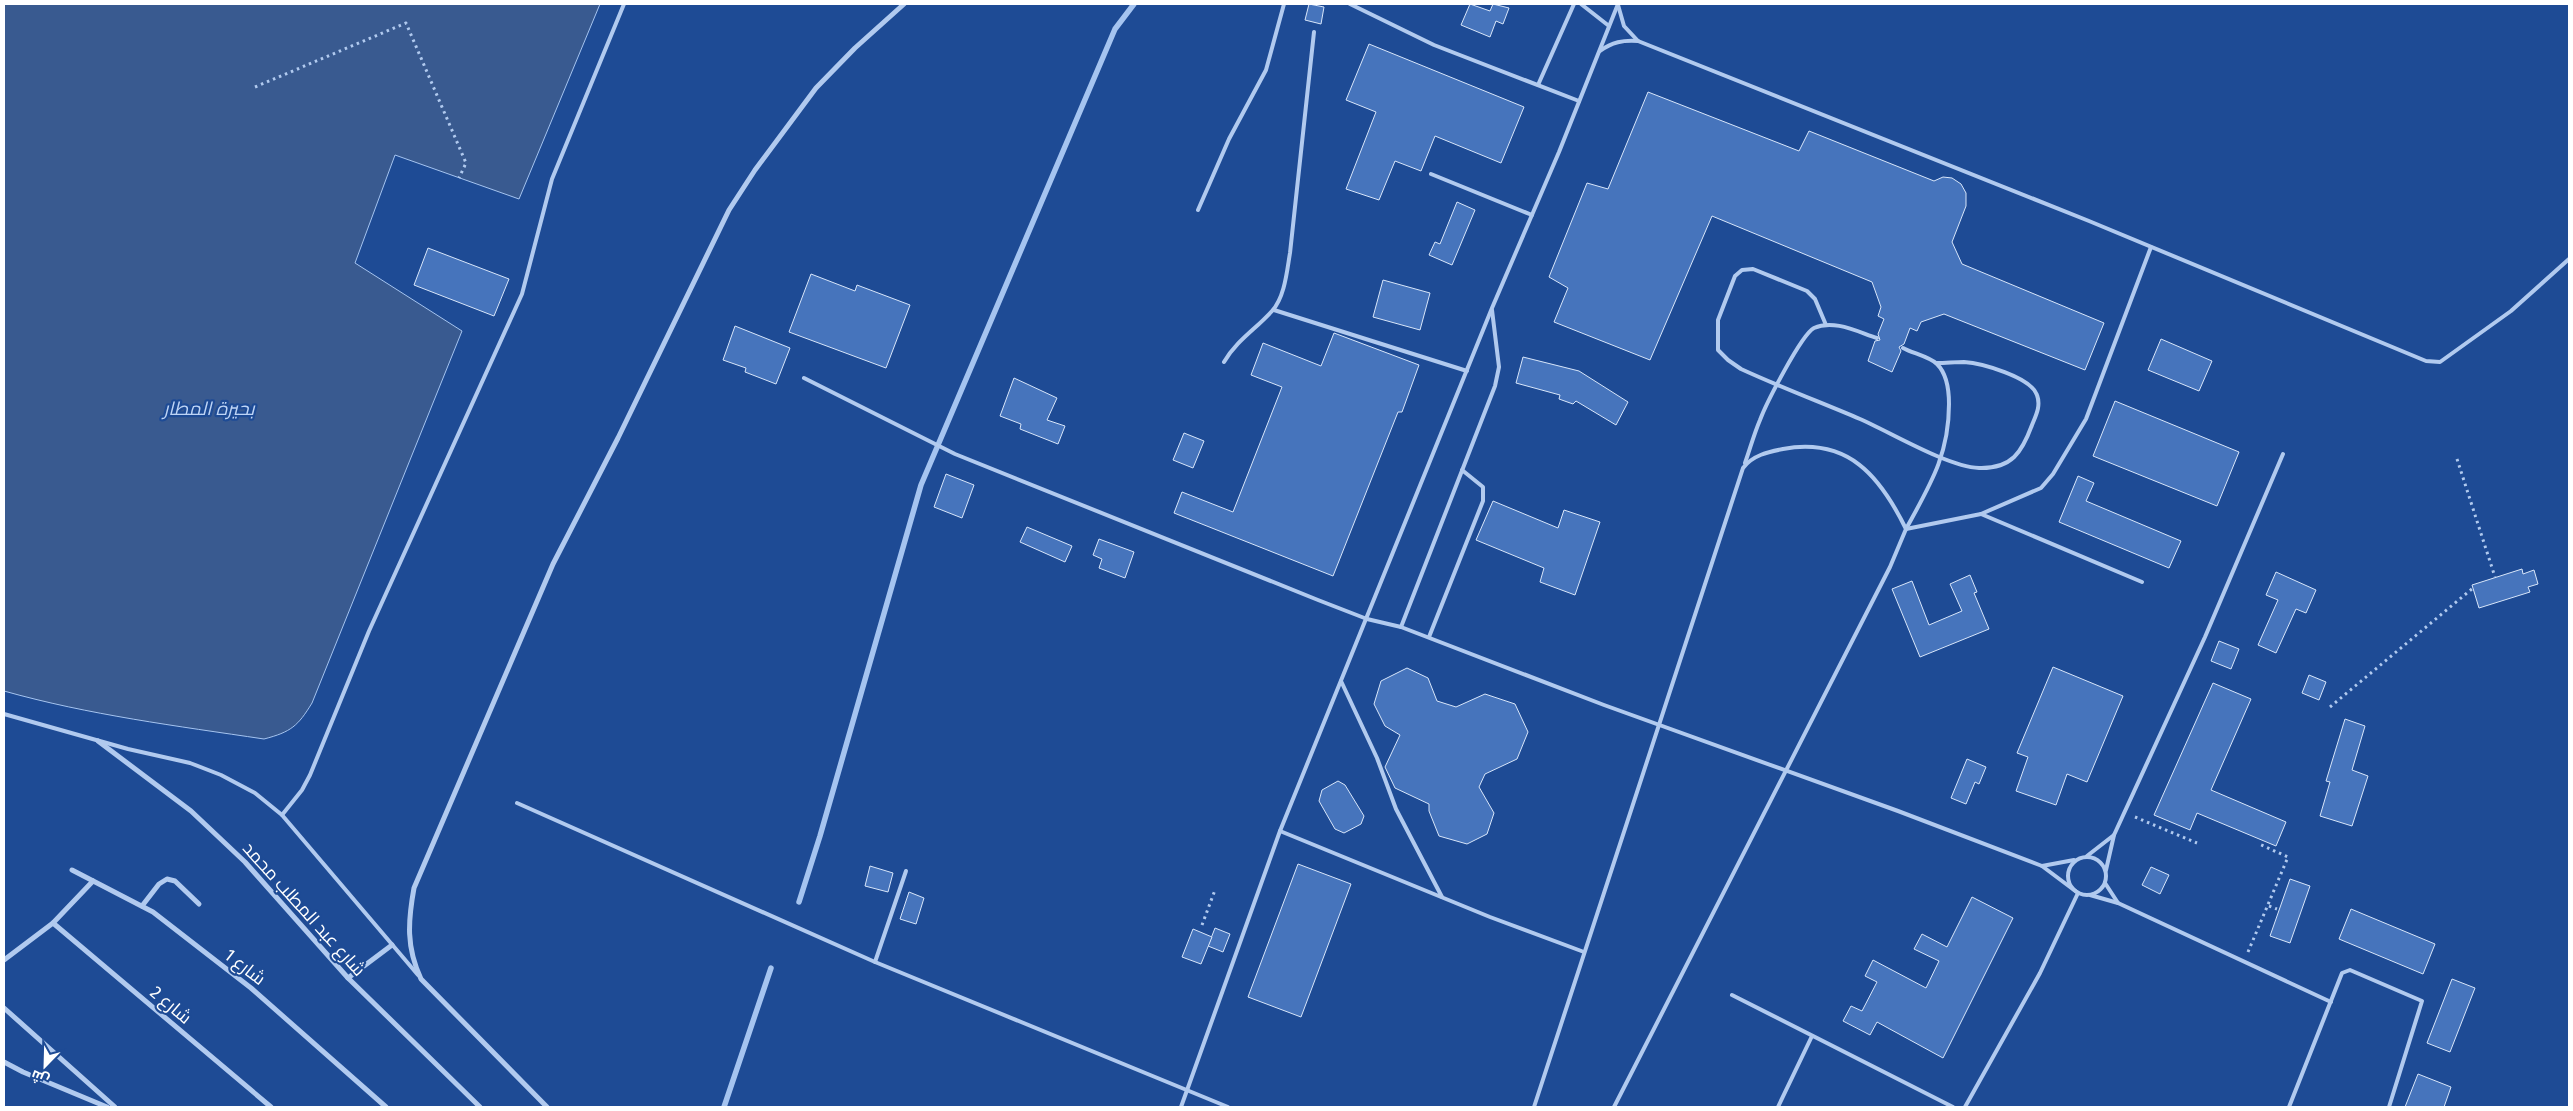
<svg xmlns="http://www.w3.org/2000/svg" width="2573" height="1111" viewBox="0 0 2573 1111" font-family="'Fira Sans Condensed',Cairo,sans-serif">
<rect width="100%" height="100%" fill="#1e4b95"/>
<!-- water -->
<path fill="#395a90" stroke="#a5c4f0" d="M4,4H600L519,199L395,155L355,263L462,331L312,703C298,726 291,732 264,739C177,726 89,715 4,691Z"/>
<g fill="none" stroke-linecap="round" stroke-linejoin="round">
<!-- stream -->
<g stroke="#a5c4f0" stroke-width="5.5">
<polyline points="799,902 820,836 921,485 1115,29 1134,4"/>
<polyline points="724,1107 771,968"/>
</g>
</g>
<!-- building -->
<g fill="#4674bc" stroke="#d8e6fa">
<polygon points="1309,4 1324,7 1321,24 1305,20"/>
<polygon points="1470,4 1490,11 1493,4 1509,8 1503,24 1496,21 1490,37 1461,25"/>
<polygon points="1369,44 1524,107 1501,163 1435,136 1421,171 1395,161 1379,200 1346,189 1376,112 1346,100"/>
<polygon points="1648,92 1799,151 1809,131 1934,181 1943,177 1952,178 1961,184 1966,193 1966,206 1952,242 1962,264 2104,323 2085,370 1944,314 1921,322 1917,331 1910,328 1904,344 1899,347 1901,351 1892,372 1868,361 1875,341 1880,340 1878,334 1884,319 1878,316 1881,307 1872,282 1712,216 1650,360 1554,322 1568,288 1549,277 1587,183 1608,189"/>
<polygon points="1457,202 1475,210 1452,265 1429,255 1435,242 1440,244"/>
<polygon points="428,248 509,279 494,316 414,285"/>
<polygon points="811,274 855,291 857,285 910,305 886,368 789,332"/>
<polygon points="1383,280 1430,293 1420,330 1373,317"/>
<polygon points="735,326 790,348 776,384 745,372 746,368 723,360"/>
<polygon points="1334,333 1419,365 1402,412 1398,412 1333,576 1174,513 1182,492 1233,512 1282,387 1251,375 1263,343 1321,366"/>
<polygon points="2161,339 2212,361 2199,391 2148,370"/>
<polygon points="1523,357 1579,371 1628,402 1616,425 1576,401 1573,404 1559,399 1560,395 1516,383"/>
<polygon points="1014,378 1057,398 1047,420 1065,426 1058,444 1020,429 1021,424 1000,416"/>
<polygon points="2115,401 2239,452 2217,506 2093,456"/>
<polygon points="1184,433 1204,441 1193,468 1173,460"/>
<polygon points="946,474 974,485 962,518 934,507"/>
<polygon points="2078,476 2094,483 2086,501 2181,541 2169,568 2059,522"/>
<polygon points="1493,501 1558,528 1564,510 1600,522 1575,595 1540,582 1544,568 1476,540"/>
<polygon points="1027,527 1072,546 1065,562 1020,542"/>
<polygon points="1099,539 1134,552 1125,578 1099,568 1102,559 1093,555"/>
<polygon points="2522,569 2523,574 2534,570 2538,584 2528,587 2530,592 2479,608 2472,585"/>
<polygon points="2276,572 2316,590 2306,613 2296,609 2276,653 2258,645 2278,600 2266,595"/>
<polygon points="1970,575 1977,592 1974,593 1989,629 1920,657 1892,589 1912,581 1929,625 1962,611 1950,584"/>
<polygon points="2219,641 2239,649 2231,669 2211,661"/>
<polygon points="2053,667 2123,696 2087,782 2067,774 2056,805 2016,791 2028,757 2017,753"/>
<polygon points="1407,668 1428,678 1437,701 1456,707 1485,694 1515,704 1528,732 1517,759 1485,774 1479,787 1494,813 1487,834 1467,844 1439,836 1429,811 1429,804 1395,788 1385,767 1400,735 1385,726 1374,704 1381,681"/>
<polygon points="2309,675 2326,682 2319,700 2302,693"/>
<polygon points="2213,683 2251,699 2211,790 2286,822 2276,846 2197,813 2190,830 2154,815"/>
<polygon points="2345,719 2365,726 2352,770 2368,776 2352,826 2320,816 2330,782 2326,781"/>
<polygon points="1967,759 1986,767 1979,784 1975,782 1966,804 1951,798"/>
<polygon points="1338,781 1345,785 1364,816 1361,824 1344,833 1335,829 1319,801 1322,790"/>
<polygon points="1298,864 1351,884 1301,1017 1248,997"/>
<polygon points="870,866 893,873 888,892 865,886"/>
<polygon points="2151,867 2169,875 2160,894 2142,885"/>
<polygon points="2290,879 2310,886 2290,943 2270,936"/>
<polygon points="909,892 924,898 916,924 900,919"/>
<polygon points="1972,897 2013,918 1943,1058 1877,1022 1870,1035 1843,1021 1851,1006 1862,1011 1877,982 1865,976 1873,960 1926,988 1939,961 1914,949 1922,934 1947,947"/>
<polygon points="2351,909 2435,944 2423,974 2339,939"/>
<polygon points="1215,928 1230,934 1223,952 1208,946"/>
<polygon points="1193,929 1212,937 1201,964 1182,957"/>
<polygon points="2452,979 2475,988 2450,1052 2427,1043"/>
<polygon points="2418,1074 2451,1087 2444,1107 2405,1107"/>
</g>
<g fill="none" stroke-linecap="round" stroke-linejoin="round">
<!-- path -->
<g stroke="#b1caef" stroke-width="3" stroke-dasharray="2.5 4" stroke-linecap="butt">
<polyline points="255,87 406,23 466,163 459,178"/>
<polyline points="2457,459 2495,577"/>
<polyline points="2330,707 2473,588"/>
<polyline points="2135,817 2197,843"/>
<polyline points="2269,906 2277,909"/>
<polyline points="1202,925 1215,890"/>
<polyline points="2248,952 2288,857 2259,844"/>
</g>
<!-- service -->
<g stroke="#b1caef" stroke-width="4">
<polyline points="1350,4 1434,45 1579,101"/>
<polyline points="1581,4 1609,26"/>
<polyline points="1618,5 1624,26 1638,41 2089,221 2426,361 2440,362 2511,311 2569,259"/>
<path d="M1600,51C1612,42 1623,40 1638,41"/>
<polyline points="1538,85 1574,4"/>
<polyline points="1431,174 1532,215"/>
<polyline points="1198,210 1229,139 1266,70 1284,4"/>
<polyline points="1274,310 1467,371"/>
<path d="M1826,325L1815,299L1807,291L1753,269L1742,270L1735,276L1718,320V350L1728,360L1741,369C1780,387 1820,402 1860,419C1890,432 1948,467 1979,468C2012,469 2022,452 2032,425C2036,415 2041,406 2037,395C2031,377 1981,363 1964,362C1955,362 1946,363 1937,363"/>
<path d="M1903,348C1912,353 1930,357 1937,364C1947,374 1949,391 1949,404C1949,455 1930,485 1906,529"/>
<path d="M1224,362C1237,340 1256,329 1272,311C1285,297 1287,270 1290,253L1314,32"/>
<polyline points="804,378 955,454 1318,600 1367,619 1401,627 1604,705 1898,811 2042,866 2078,893 2040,973 1965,1107"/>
<path d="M1745,463C1750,449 1754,434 1760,420C1766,404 1801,335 1814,328C1834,319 1858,332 1877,338"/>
<polyline points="1981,514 2142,582"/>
<polyline points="1906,529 1981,514 2041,488 2053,474 2086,419 2151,247"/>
<polyline points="1401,627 1495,386 1499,367 1492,310"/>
<polyline points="1429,637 1483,501 1483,487 1462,470"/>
<polyline points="1341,681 1377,758 1396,809 1442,897"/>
<polyline points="4,714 128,749 190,763 221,775 255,793 282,815 418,975"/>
<polyline points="517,803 875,962 1228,1107"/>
<polyline points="282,815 302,790 310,775 369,631 522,294 552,179 624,4"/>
<polyline points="1280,831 1490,917 1584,952"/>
<polyline points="2087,856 2114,835"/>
<circle cx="2087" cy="876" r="19"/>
<polyline points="2042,866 2074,860"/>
<polyline points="2106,870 2114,835 2205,637 2283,454"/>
<polyline points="2105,883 2118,903"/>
<polyline points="2090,895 2118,903 2331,1002"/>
<polyline points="875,962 906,871"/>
<polyline points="1732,995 1953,1107"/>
<polyline points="1181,1107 1280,831 1492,308 1559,152 1618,4"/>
<path d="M1534,1107L1743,468C1753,455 1768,452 1783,449C1848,437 1880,476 1906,529L1890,567L1614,1107"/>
<polyline points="1778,1107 1812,1036"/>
<polyline points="2289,1107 2342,973 2350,970 2422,1001 2389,1107"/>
</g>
<!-- minor -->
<g stroke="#b1caef" stroke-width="5">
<polyline points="98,741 191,811 245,862 348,978 480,1107"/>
<polyline points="72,870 153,912 251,988 386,1107"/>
<polyline points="142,906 159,884 167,879 175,881 199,904"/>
<polyline points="53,923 271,1107"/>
<polyline points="4,960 53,923 93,881"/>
<polyline points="348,978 392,945"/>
<polyline points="4,1008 115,1107"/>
<polyline points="4,1062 23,1072 107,1107"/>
<path d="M547,1107L421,979C406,947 408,921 414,888L553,564L618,438L729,210L755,170L816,88L855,48L904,4"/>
</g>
</g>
<g text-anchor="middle" stroke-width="4.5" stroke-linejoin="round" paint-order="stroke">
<!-- street labels -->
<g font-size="18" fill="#fff" stroke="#1e4b95">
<text transform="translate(304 909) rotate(48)" y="6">شارع عبد المطلب محمد</text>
<text transform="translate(245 967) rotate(38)" y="6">شارع 1</text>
<text transform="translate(171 1005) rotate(40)" y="6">شارع 2</text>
</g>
<!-- water labels -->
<g font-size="19" font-style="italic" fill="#bed4f5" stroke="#1e4b95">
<text x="209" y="415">بحيرة المطار</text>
</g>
</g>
<!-- border -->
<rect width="2573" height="1111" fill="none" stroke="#ffffff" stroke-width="10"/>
<!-- north arrow -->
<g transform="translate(45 1066) rotate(203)" stroke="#1e4b95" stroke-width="4" paint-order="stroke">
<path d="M0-4L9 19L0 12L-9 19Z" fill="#ffffff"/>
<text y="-8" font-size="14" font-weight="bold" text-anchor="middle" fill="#ffffff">ش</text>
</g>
</svg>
